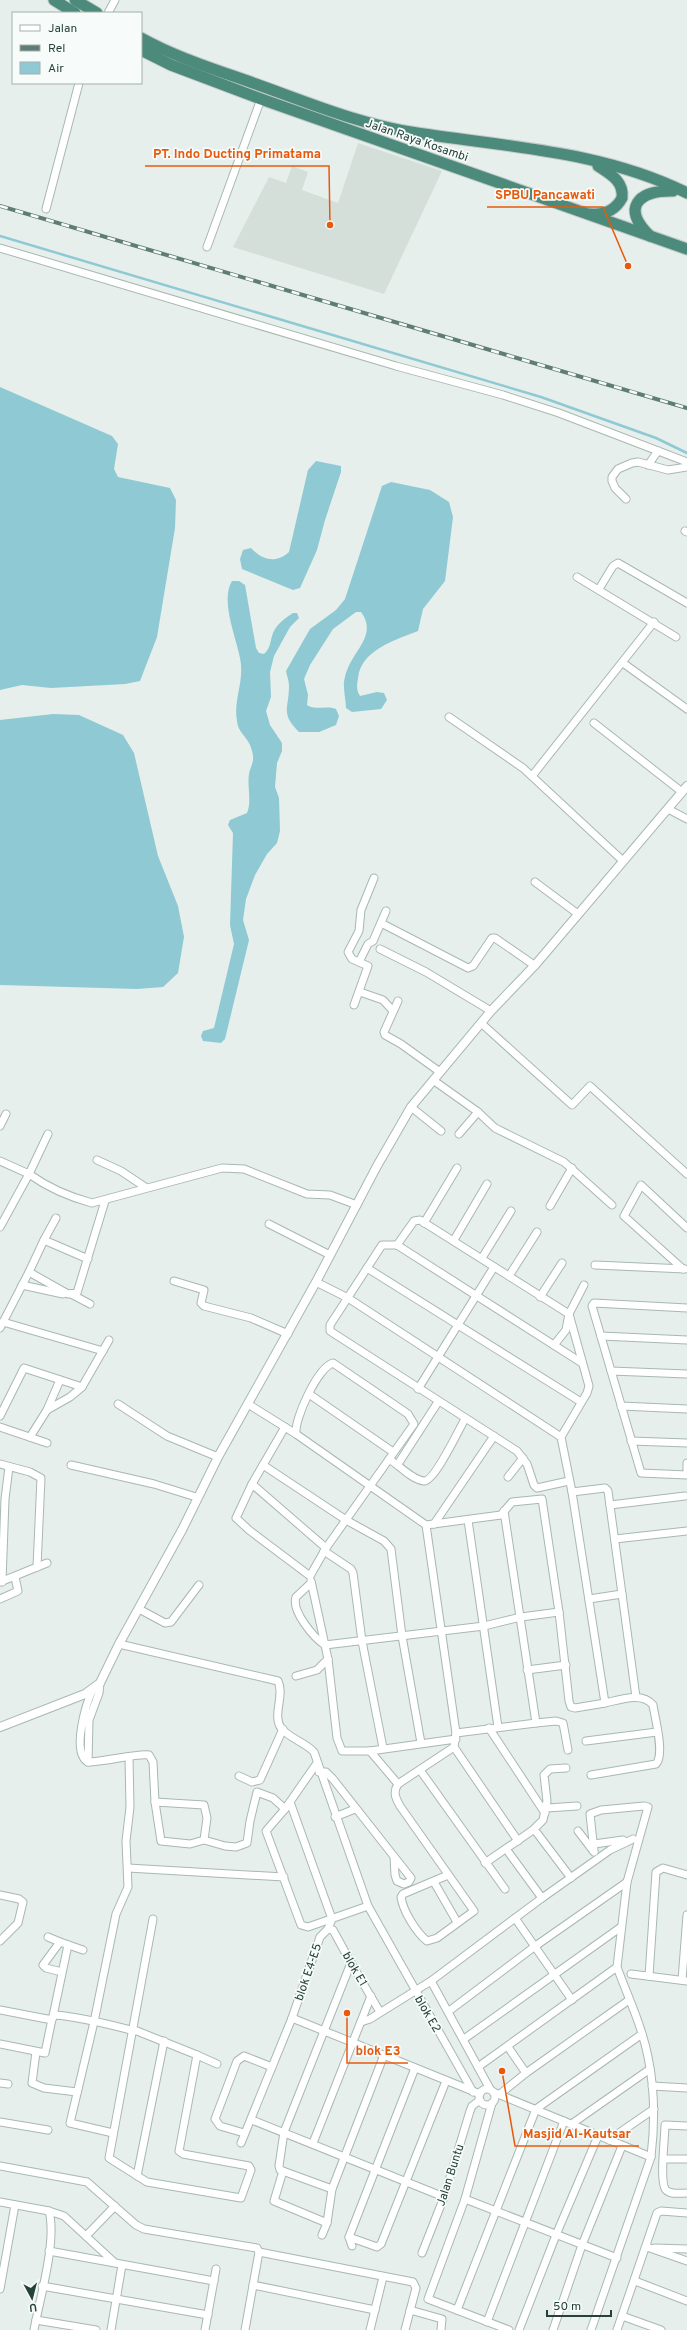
<svg xmlns="http://www.w3.org/2000/svg" width="687" height="2330" viewBox="0 0 687 2330" font-family="Overpass,sans-serif">
<rect width="100%" height="100%" fill="#e6efeb"/>
<!-- built -->
<polygon fill="#d4dfda" points="358,143 442,171 384,294 233,247 269,177 286,183 292,166 308,172 302,190 338,203"/>
<!-- water -->
<g fill="#8ec9d4">
<polygon points="0,387 112,436 118,444 114,469 118,477 170,488 176,500 175,528 157,637 140,681 125,684 51,688 22,685 0,690"/>
<path d="M316,461L341,466V472L325,520L317,550L300,588L293,590L242,569L240,559L243,550L251,548C262,560 276,564 289,552L308,470Z"/>
<path d="M391,482L430,490L449,502L453,517L445,581L423,609L418,631C395,640 361,650 358,678C357,685 356,690 360,696L377,692L384,693L387,700L381,709L352,712L346,708C346,699 342,686 345,677C350,652 379,636 361,612H356L333,629L310,665L304,679L308,695L307,705C316,711 326,705 336,709L339,716L336,725L319,732H299C280,713 289,709 289,686C289,681 287,676 286,671L310,629L336,610L345,599L382,486Z"/>
<path d="M232,581H239L245,585L256,648L259,653L264,654C271,648 270,641 273,633C277,624 285,618 293,613H297L299,618L290,627L274,656L270,672L271,697L266,711L270,725L282,743V751L277,763L275,787L279,798L280,831L277,843L267,854L255,875L246,899L243,920L249,940L225,1039L221,1043L203,1041L201,1036L203,1031L214,1028L234,944L230,925L233,833L228,825L230,820L247,813C252,801 247,787 249,774C250,768 254,762 253,756C253,753 251,748 250,745C246,736 238,732 237,721C233,700 245,680 240,658C236,637 220,600 232,581Z"/>
<polygon points="53,714 79,715 123,735 134,753 158,856 178,906 184,937 178,973 163,987 137,989 0,985 0,720"/>
</g>
<g fill="none" stroke-linecap="round" stroke-linejoin="round">
<!-- stream -->
<polyline stroke="#8ec9d4" stroke-width="2.5" points="0,236 541,397 656,438 687,453"/>
<defs>
<g id="minor">
<polyline points="108,13 115,0"/>
<polyline points="46,209 79,83"/>
<polyline points="207,247 261,99"/>
<polyline points="0,248 396,366 503,395 559,413 687,462"/>
<polyline points="648,465 658,451"/>
<polyline points="626,499 615,488 612,481 612,477 618,469 632,463 638,462 668,470 687,467"/>
<polyline points="685,531 687,532"/>
<polyline points="577,577 676,637"/>
<polyline points="599,589 613,566 618,563 687,603"/>
<polyline points="623,663 687,709"/>
<polyline points="449,717 523,768 622,860"/>
<polyline points="594,723 682,792"/>
<polyline points="532,776 654,622"/>
<polyline points="668,809 687,819"/>
<polyline points="535,882 578,914"/>
<polyline points="381,923 468,968 473,966 492,938 495,938 534,965"/>
<polyline points="380,949 426,972 491,1011"/>
<polyline points="359,962 368,944 373,941 386,911"/>
<polyline points="360,992 383,1000 393,1011"/>
<polyline points="398,1001 384,1032 385,1035 401,1044 440,1072"/>
<polyline points="354,1005 368,966 352,959 348,952 359,931 361,910 374,878"/>
<polyline points="481,1023 572,1105 590,1086 687,1174"/>
<polyline points="433,1080 478,1112 495,1128 564,1162 612,1205"/>
<polyline points="411,1107 441,1131"/>
<polyline points="0,1126 6,1114"/>
<polyline points="459,1134 478,1112"/>
<polyline points="97,1160 121,1171 145,1187"/>
<polyline points="0,1161 29,1174 48,1134"/>
<polyline points="550,1206 572,1168"/>
<polyline points="424,1223 457,1168"/>
<polyline points="269,1224 330,1255"/>
<path d="M0,1227L29,1174C47,1187 70,1197 92,1203L222,1168L244,1169L307,1194L330,1195L357,1205"/>
<polyline points="44,1240 56,1218"/>
<polyline points="454,1240 487,1184"/>
<polyline points="397,1245 582,1363"/>
<polyline points="482,1258 511,1211"/>
<polyline points="88,1259 44,1240 29,1272 68,1294 77,1293 105,1201"/>
<polyline points="595,1265 685,1269"/>
<polyline points="367,1268 581,1402"/>
<polyline points="683,1269 624,1216 641,1185 687,1228"/>
<polyline points="509,1276 537,1232"/>
<polyline points="174,1281 204,1290 201,1303 204,1306 251,1318 288,1334"/>
<path d="M316,1282L348,1298L561,1437L572,1492L605,1703C619,1700 642,1691 653,1705C655,1719 665,1754 656,1764L591,1775"/>
<polyline points="22,1285 63,1294"/>
<polyline points="71,1294 90,1304"/>
<polyline points="540,1297 562,1263"/>
<polyline points="687,1308 594,1303 592,1306 641,1473 687,1475 687,1463"/>
<polyline points="3,1322 103,1351"/>
<polyline points="0,1328 29,1272"/>
<polyline points="601,1336 687,1340"/>
<polyline points="554,1345 566,1330 569,1314 584,1285"/>
<polyline points="611,1371 687,1374"/>
<polyline points="418,1389 494,1267"/>
<polyline points="309,1394 393,1452"/>
<polyline points="118,1404 167,1436 218,1457"/>
<polyline points="248,1404 296,1434 426,1525 456,1733 454,1747 518,1841"/>
<polyline points="621,1406 687,1409"/>
<polyline points="47,1410 60,1380"/>
<polyline points="0,1416 24,1368 82,1387"/>
<polyline points="0,1427 47,1443"/>
<path d="M285,1427L252,1484L236,1518L249,1530L310,1576L326,1548L414,1424L408,1414L333,1363C318,1367 294,1419 296,1434"/>
<polyline points="30,1437 47,1410 70,1397 82,1387 109,1340"/>
<polyline points="561,1437 587,1393 589,1386 569,1314 420,1220 414,1221 397,1245 382,1245 330,1325 330,1331 517,1451 527,1464 534,1485 537,1488 569,1481"/>
<polyline points="631,1441 687,1443"/>
<path d="M389,1459C399,1465 412,1480 424,1481C435,1481 459,1429 465,1419"/>
<polyline points="0,1464 30,1472 41,1478 37,1567"/>
<polyline points="398,1464 438,1402"/>
<polyline points="71,1465 154,1484 196,1497"/>
<polyline points="263,1465 346,1520 384,1541 391,1549 402,1636 421,1743"/>
<polyline points="508,1477 523,1458"/>
<polyline points="252,1484 326,1548"/>
<polyline points="572,1492 605,1488 608,1491 636,1697"/>
<polyline points="610,1505 685,1496"/>
<polyline points="468,1520 498,1727"/>
<polyline points="434,1524 494,1436"/>
<polyline points="426,1525 501,1515 512,1502 542,1499 559,1612 569,1701 571,1707 575,1708 605,1703"/>
<polyline points="615,1539 687,1531"/>
<polyline points="324,1551 351,1569 353,1573 362,1641 383,1748"/>
<polyline points="311,1581 328,1659 337,1738 342,1751 370,1751 456,1739"/>
<polyline points="0,1582 47,1563"/>
<polyline points="2,1582 5,1499 9,1467"/>
<path d="M311,1583L296,1597C291,1611 314,1638 325,1645L484,1626L521,1617L559,1612"/>
<polyline points="0,1599 18,1591 15,1577"/>
<polyline points="589,1599 622,1594"/>
<polyline points="139,1609 165,1623 171,1622 199,1585"/>
<path d="M119,1644L278,1681C285,1695 272,1715 281,1728C290,1739 305,1742 314,1752L368,1906L473,2092"/>
<polyline points="527,1670 566,1665"/>
<polyline points="296,1676 317,1670 328,1659"/>
<path d="M93,1689C86,1703 71,1753 88,1762L89,1720L99,1693L100,1683"/>
<polyline points="536,1723 556,1721 563,1723 568,1750"/>
<polyline points="489,1728 545,1813"/>
<polyline points="456,1733 536,1723 504,1511"/>
<polyline points="586,1741 657,1732"/>
<polyline points="370,1751 398,1784"/>
<path d="M88,1762C104,1762 138,1753 149,1755L153,1762L155,1802L204,1805L207,1818L204,1840L225,1846L236,1847L247,1843L250,1821L257,1792L273,1798L285,1809L317,1763"/>
<polyline points="420,1770 505,1889"/>
<polyline points="319,1772 326,1772 333,1779 411,1878 409,1882 404,1884 397,1881 395,1875 394,1857"/>
<polyline points="239,1776 252,1782 260,1780 283,1729"/>
<polyline points="155,1802 161,1841 190,1844 204,1840"/>
<polyline points="290,1802 332,1919 328,1929 320,1937 292,2018"/>
<polyline points="547,1808 577,1806"/>
<polyline points="285,1809 266,1831 301,1925 308,1927 368,1906"/>
<polyline points="335,1817 355,1809"/>
<polyline points="578,1831 594,1852"/>
<polyline points="537,1833 571,1878"/>
<polyline points="594,1844 623,1840"/>
<polyline points="509,1853 542,1898"/>
<polyline points="485,1863 533,1830 543,1820 547,1801 544,1775 550,1769 566,1768"/>
<polyline points="128,1868 284,1877"/>
<path d="M448,1875L403,1894L401,1897C403,1911 416,1932 427,1941L437,1938L474,1911L400,1806C395,1797 393,1792 398,1784L454,1747"/>
<polyline points="434,1882 457,1922"/>
<polyline points="0,1895 19,1899 23,1902 18,1923 0,1941"/>
<polyline points="515,1918 572,2000"/>
<polyline points="328,1929 333,1930 351,1963 380,2012"/>
<polyline points="48,1937 60,1942"/>
<polyline points="62,1972 46,1968 43,1965 60,1942 83,1950"/>
<polyline points="631,1974 687,1981"/>
<polyline points="649,1976 656,1872 663,1868 687,1875"/>
<polyline points="682,1980 687,1915"/>
<polyline points="431,1981 490,2089"/>
<path d="M0,2010L47,2019H52L55,2015C81,2017 107,2024 131,2030L137,2031L197,2055L179,2151L183,2154L249,2166L251,2170L241,2198L147,2182L109,2158L153,1919"/>
<polyline points="449,2011 534,1947 627,1882"/>
<polyline points="53,2016 68,1945"/>
<polyline points="361,2022 370,2019 431,1981 542,1898 610,1850 633,1839"/>
<polyline points="464,2039 621,1927"/>
<polyline points="0,2044 45,2053 52,2019"/>
<polyline points="508,2047 526,2073"/>
<polyline points="36,2052 32,2083 44,2088 77,2092"/>
<polyline points="197,2055 217,2064"/>
<polyline points="478,2067 617,1967 627,1882 648,1807 644,1806 601,1810 590,1814 594,1851"/>
<polyline points="0,2083 8,2084"/>
<polyline points="652,2086 687,2088"/>
<circle cx="487" cy="2097" r="8"/>
<polyline points="493,2092 651,2157"/>
<polyline points="500,2094 526,2073 629,2000"/>
<polyline points="492,2103 465,2199 428,2299 509,2330"/>
<polyline points="252,2120 444,2197"/>
<polyline points="0,2122 48,2130"/>
<polyline points="573,2123 650,2069"/>
<path d="M687,2126L665,2125C665,2137 659,2183 666,2190C671,2195 681,2193 687,2193"/>
<polyline points="113,2133 70,2123 94,2022 116,1914 128,1887 126,1841 130,1807 129,1758"/>
<polyline points="244,2133 220,2126 215,2119 237,2061 244,2056 272,2067"/>
<polyline points="609,2140 654,2109"/>
<polyline points="241,2143 292,2018 480,2094"/>
<polyline points="313,2143 371,1996"/>
<polyline points="664,2159 687,2159"/>
<polyline points="0,2166 87,2182 136,2225 144,2229 257,2248 259,2252 245,2330"/>
<polyline points="283,2171 274,2201 327,2223"/>
<polyline points="137,2176 164,2041"/>
<polyline points="332,2189 280,2170 279,2166 284,2132 351,1963"/>
<polyline points="465,2199 617,2258"/>
<polyline points="0,2202 49,2211"/>
<polyline points="322,2235 327,2223 332,2189 384,2055"/>
<polyline points="86,2236 115,2206"/>
<polyline points="349,2237 377,2247 381,2244 446,2081"/>
<polyline points="352,2246 349,2237 415,2068"/>
<polyline points="647,2247 687,2261"/>
<polyline points="655,2248 687,2249"/>
<polyline points="49,2251 214,2281"/>
<polyline points="259,2252 413,2282 416,2288 405,2330"/>
<polyline points="422,2253 444,2197 470,2111 472,2106 480,2100"/>
<polyline points="635,2281 687,2301"/>
<polyline points="253,2285 375,2310"/>
<polyline points="42,2286 208,2315"/>
<polyline points="0,2289 15,2205"/>
<polyline points="410,2310 442,2319 441,2330"/>
<polyline points="457,2310 536,2109 642,2034"/>
<polyline points="622,2316 661,2330"/>
<polyline points="36,2320 96,2330"/>
<polyline points="487,2322 564,2121"/>
<path d="M34,2330C40,2297 57,2242 49,2211L64,2216L114,2262"/>
<polyline points="111,2330 122,2265"/>
<polyline points="205,2330 216,2269"/>
<polyline points="370,2330 383,2277"/>
<polyline points="519,2330 556,2235 598,2136"/>
<polyline points="553,2330 582,2245 622,2146"/>
<path d="M591,2330L651,2157C655,2123 655,2090 648,2057C642,2026 628,1997 617,1967"/>
<polyline points="617,2330 657,2213 661,2211 687,2213"/>
</g>
<polyline id="tertiary" points="0,1727 85,1694 100,1683 119,1644 182,1530 218,1457 316,1282 377,1166 411,1107 491,1011 536,964 687,786"/>
<g id="trunk">
<polyline points="54,0 75,13"/>
<polyline points="75,0 97,13"/>
<path d="M141,38C177,58 217,70 256,84C309,103 361,125 417,133C508,147 603,151 687,193"/>
<polyline points="141,50 171,65 261,99 687,249"/>
<path d="M590,214C604,215 615,211 622,198C624,181 610,174 598,166"/>
<path d="M650,236C621,208 638,190 673,191"/>
</g>
</defs>
<!-- minor casing -->
<use href="#minor" stroke="#a8b8b2" stroke-width="9"/>
<!-- tertiary casing -->
<use href="#tertiary" stroke="#a8b8b2" stroke-width="10"/>
<!-- trunk casing -->
<use href="#trunk" stroke="#c2cac8" stroke-width="13"/>
<!-- minor -->
<use href="#minor" stroke="#fff" stroke-width="7"/>
<!-- tertiary -->
<use href="#tertiary" stroke="#fff" stroke-width="8"/>
<!-- trunk -->
<use href="#trunk" stroke="#4c8a7c" stroke-width="11"/>
<defs>
<polyline id="rail" points="0,206 687,408"/>
</defs>
<!-- rail casing -->
<use href="#rail" stroke="#5f7d75" stroke-width="4"/>
<!-- rail -->
<use href="#rail" stroke="#f7fbf9" stroke-width="2.5" stroke-dasharray="8" stroke-linecap="butt"/>
</g>
<g text-anchor="middle" stroke-width="3.5" stroke-linejoin="round" paint-order="stroke">
<!-- street labels -->
<g font-size="12" fill="#24423a" stroke="#f7fbf9">
<text transform="translate(417 140) rotate(19)" y="4">Jalan Raya Kosambi</text>
<text transform="translate(355 1969) rotate(60)" y="4">blok E1</text>
<text transform="translate(308 1972) rotate(-71)" y="4">blok E4-E5</text>
<text transform="translate(428 2014) rotate(60)" y="4">blok E2</text>
<text transform="translate(450 2175) rotate(-72)" y="4">Jalan Buntu</text>
</g>
</g>
<!-- callouts -->
<path fill="none" stroke="#e8590c" stroke-width="1.5" d="M330 225L329 166H145M628 266L603 207H487M347 2013L347 2063H408M502 2071L515 2146H639"/>
<g fill="#e8590c" stroke="#f7fbf9" stroke-width="1.5">
<circle cx="330" cy="225" r="4"/>
<circle cx="628" cy="266" r="4"/>
<circle cx="347" cy="2013" r="4"/>
<circle cx="502" cy="2071" r="4"/>
</g>
<g font-size="13" text-anchor="middle" font-weight="bold" fill="#e8590c" stroke="#f7fbf9" stroke-width="3.5" stroke-linejoin="round" paint-order="stroke">
<text x="237" y="158">PT. Indo Ducting Primatama</text>
<text x="545" y="199">SPBU Pancawati</text>
<text x="378" y="2055">blok E3</text>
<text x="577" y="2138">Masjid Al-Kautsar</text>
</g>
<!-- legend -->
<rect x="12" y="12" width="130" height="72" fill="#f7fbf9" stroke="#a3b1ad"/>
<rect x="20" y="25" width="20" height="6" fill="#ffffff" stroke="#a3b1ad"/>
<text x="48" y="32" font-size="12" fill="#24423a">Jalan</text>
<rect x="20" y="45" width="20" height="6" fill="#5f7d75" stroke="#a3b1ad"/>
<text x="48" y="52" font-size="12" fill="#24423a">Rel</text>
<rect x="20" y="62" width="20" height="12" fill="#8ec9d4" stroke="#a3b1ad"/>
<text x="48" y="72" font-size="12" fill="#24423a">Air</text>
<!-- north arrow -->
<g transform="translate(32 2298) rotate(173)" stroke="#f7fbf9" stroke-width="3" paint-order="stroke">
<path d="M0-3L7 15L0 10L-7 15Z" fill="#24423a"/>
<text y="-6" font-size="11" font-weight="bold" text-anchor="middle" fill="#24423a">U</text>
</g>
<!-- scale -->
<path d="M547 2310v6h64v-6" fill="none" stroke="#24423a" stroke-width="2"/>
<text x="553" y="2310" font-size="12" fill="#24423a" stroke="#f7fbf9" stroke-width="3" paint-order="stroke">50 m</text>
</svg>
